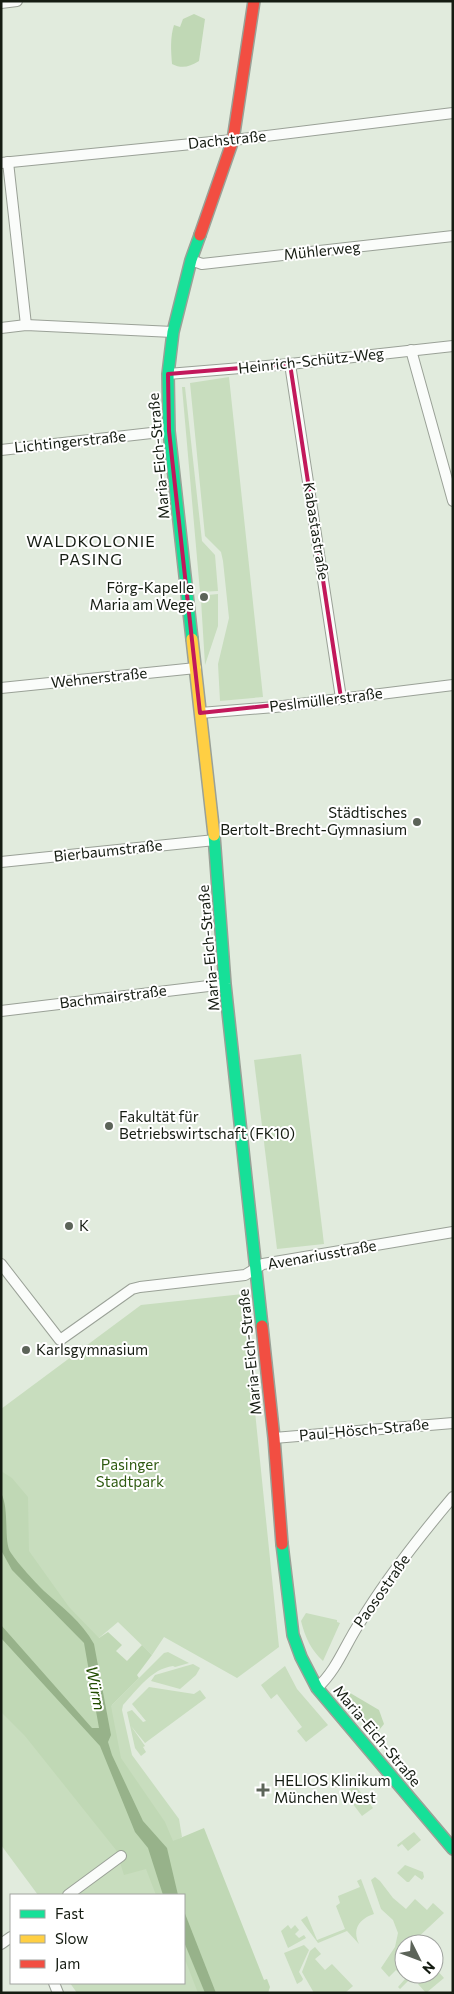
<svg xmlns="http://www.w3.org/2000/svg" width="454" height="1994" viewBox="0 0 454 1994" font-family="Commissioner,sans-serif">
<rect width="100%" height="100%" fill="#e1ebdd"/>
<!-- green -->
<g fill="#c8ddbe">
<polygon points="229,377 263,697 220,701 218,664 229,618 223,561 221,552 205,536 190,383"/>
<polygon points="182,387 185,387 202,541 215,555 218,591 200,592"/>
<polygon points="218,594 218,626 205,665 201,600 208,600 208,595"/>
<polygon points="301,1054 324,1244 277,1249 254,1060"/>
<path d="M243,1294L279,1647L237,1678L164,1637L152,1655L118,1622L99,1638L112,1705L164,1653L168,1652L189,1663L175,1667L173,1666C151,1669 138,1689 123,1705L122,1710L132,1755L179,1819L182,1837L173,1842L221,1993H77L70,1983H184V1895H38L1,1845V1409L141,1305Z"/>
<path d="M306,1613L337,1620V1622L340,1623L323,1661C311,1650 305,1637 301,1621Z"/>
<polygon points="193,1664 200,1668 196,1675 180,1689 151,1681 155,1675"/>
<polygon points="285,1666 297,1689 328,1725 306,1742 297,1731 302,1727 277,1694 271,1699 261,1685"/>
<polygon points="149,1687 194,1694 200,1690 206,1698 145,1743 131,1726 145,1746 143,1747 146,1752 141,1756 135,1748 127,1712 132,1710 143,1722 146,1721 132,1704"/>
<polygon points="355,1785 373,1808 362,1816 346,1795 347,1791"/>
<polygon points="414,1832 421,1840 408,1851 402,1844 398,1847 397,1845"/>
<polygon points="405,1865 423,1872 424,1877 422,1880 415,1875 409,1882 407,1882 397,1873"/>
<polygon points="375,1877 380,1881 393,1898 406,1909 415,1899 427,1910 433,1903 444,1913 413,1942 415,1944 404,1944 404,1974 415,1974 400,1989 398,1987 405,1979 396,1970 389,1977 381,1968 395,1947 398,1933 393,1920 381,1909 371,1880"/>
<path d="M361,1879L374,1914C359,1919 352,1929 359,1944L347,1931L318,1943L301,1920L307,1916L317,1940L345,1929L336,1906L340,1903L338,1896L360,1887L357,1881Z"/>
<polygon points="288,1925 291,1929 295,1925 299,1930 295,1934 299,1938 304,1935 306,1938 288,1948 281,1931"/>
<polygon points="304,1945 309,1950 299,1972 303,1979 302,1981 297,1984 284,1953"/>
<polygon points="315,1947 321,1954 315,1959 325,1970 332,1964 353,1986 345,1993 314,1993 302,1972 310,1951"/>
<polygon points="435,1968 444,1978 426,1993 418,1984 429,1974 434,1974"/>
</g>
<!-- forest -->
<g fill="#c0d8b5">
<path d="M194,14L205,19L199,61C189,67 182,69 172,64C171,50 170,38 174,25L180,27L183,19Z"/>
<polygon points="1,1471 12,1478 28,1497 29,1551 69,1607 99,1638 108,1632 122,1645 116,1651 127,1661 142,1645 152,1655 137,1675 139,1678 111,1706 121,1758 165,1822 173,1841 204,1828 264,1980 267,1979 270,1987 268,1993 198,1993 184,1957 184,1895 156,1895 146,1869 124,1875 116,1850 25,1736 1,1712"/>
<polygon points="340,1687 379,1710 384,1724 375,1735 339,1692"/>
</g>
<!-- water -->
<g fill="#97b28a">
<path d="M1,1493C10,1509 3,1543 11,1553C20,1566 33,1580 44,1591C62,1607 82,1622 94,1644L111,1735L108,1742L112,1755L143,1821L167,1848L178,1895H163L148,1848L135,1832L100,1746L1,1638V1625L92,1728H99L84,1643L12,1570L2,1552Z"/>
<polygon points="184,1911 216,1993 205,1993 184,1942"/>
</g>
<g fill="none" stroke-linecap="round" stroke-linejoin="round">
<defs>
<g id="street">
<polyline points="1,3 17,1"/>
<polyline points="8,162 26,325"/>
<polyline points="1,163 242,139 453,113"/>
<polyline points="191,260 202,264 453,236"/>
<polyline points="1,328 26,325 173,332"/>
<polyline points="411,350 453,501"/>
<polyline points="290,364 341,698"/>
<polyline points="168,374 290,364 453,346"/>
<polyline points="1,450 169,431"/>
<polyline points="1,688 196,668"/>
<polyline points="200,713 275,707 453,685"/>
<polyline points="1,862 215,840"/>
<polyline points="1,1011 225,984"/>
<polyline points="1,1264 60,1340 132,1289 140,1287 245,1275 263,1264 453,1232"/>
<polyline points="274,1438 453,1423"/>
<path d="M317,1688C337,1670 345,1645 359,1624C386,1579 419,1537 453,1497"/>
<polyline points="68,1895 121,1856"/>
<polyline points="1,1944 11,1937"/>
<polyline points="54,1983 58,1993"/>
</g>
<g id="fast">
<polyline points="192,639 169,431 168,374 173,332 191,260 200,235"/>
<polyline points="214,835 225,984 262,1326"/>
<polyline points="282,1544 293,1635 301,1657 317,1688 453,1849"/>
</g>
<polyline id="slow" points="192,639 214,835"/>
<g id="jam">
<polyline points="200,235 233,140 254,1"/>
<polyline points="262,1326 274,1438 282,1544"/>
</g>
</defs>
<!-- street casing -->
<use href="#street" stroke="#9aa197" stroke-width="12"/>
<!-- fast casing -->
<use href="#fast" stroke="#9aa197" stroke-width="14"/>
<!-- slow casing -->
<use href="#slow" stroke="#9aa197" stroke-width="14"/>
<!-- jam casing -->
<use href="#jam" stroke="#9aa197" stroke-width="14"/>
<!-- street -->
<use href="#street" stroke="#fafcfa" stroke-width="10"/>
<!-- fast -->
<use href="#fast" stroke="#16e098" stroke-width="11"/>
<!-- slow -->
<use href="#slow" stroke="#ffcf43" stroke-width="11"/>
<!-- jam -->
<use href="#jam" stroke="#f24e42" stroke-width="11"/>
</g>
<!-- marked area -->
<path fill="none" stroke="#c2185b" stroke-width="4" stroke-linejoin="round" d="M290,364L341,698L200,713L169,431L168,374Z"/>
<!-- markers -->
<g fill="#5c6459" stroke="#fff" stroke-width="2">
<circle cx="204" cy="597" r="5"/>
<circle cx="417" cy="822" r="5"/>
<circle cx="109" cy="1126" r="5"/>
<circle cx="69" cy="1226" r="5"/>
<circle cx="26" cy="1350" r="5"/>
<path d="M260.5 1782.5h5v5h5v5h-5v5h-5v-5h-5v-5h5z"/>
</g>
<g text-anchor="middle" stroke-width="4" stroke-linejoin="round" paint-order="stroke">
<!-- street labels -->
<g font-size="15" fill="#151c12" stroke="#fff">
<text transform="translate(227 140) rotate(-6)" y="5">Dachstraße</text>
<text transform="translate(322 251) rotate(-6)" y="5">Mühlerweg</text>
<text transform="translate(311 361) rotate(-6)" y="5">Heinrich-Schütz-Weg</text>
<text transform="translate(70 442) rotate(-6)" y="5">Lichtingerstraße</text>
<text transform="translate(159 456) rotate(-95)" y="5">Maria-Eich-Straße</text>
<text transform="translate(316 531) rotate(81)" y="5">Kabastastraße</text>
<text transform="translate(99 678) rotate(-6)" y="5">Wehnerstraße</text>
<text transform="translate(326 700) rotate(-7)" y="5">Peslmüllerstraße</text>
<text transform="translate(108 851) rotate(-6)" y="5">Bierbaumstraße</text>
<text transform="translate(209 948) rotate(-95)" y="5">Maria-Eich-Straße</text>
<text transform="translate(113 997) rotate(-7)" y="5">Bachmairstraße</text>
<text transform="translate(322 1255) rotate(-10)" y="5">Avenariusstraße</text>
<text transform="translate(250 1352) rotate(-96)" y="5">Maria-Eich-Straße</text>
<text transform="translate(364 1430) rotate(-5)" y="5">Paul-Hösch-Straße</text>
<text transform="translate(382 1591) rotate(-55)" y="5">Paosostraße</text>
<text transform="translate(377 1736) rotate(50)" y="5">Maria-Eich-Straße</text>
</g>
<!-- poi labels -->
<g font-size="15" fill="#151c12" stroke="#fff" text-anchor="start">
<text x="194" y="593" text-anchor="end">Förg-Kapelle<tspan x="194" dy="17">Maria am Wege</tspan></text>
<text x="407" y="818" text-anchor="end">Städtisches<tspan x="407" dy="17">Bertolt-Brecht-Gymnasium</tspan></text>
<text x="119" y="1122">Fakultät für<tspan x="119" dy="17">Betriebswirtschaft (FK10)</tspan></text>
<text x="79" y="1231">K</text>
<text x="36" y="1355">Karlsgymnasium</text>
<text x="274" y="1786">HELIOS Klinikum<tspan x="274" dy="17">München West</tspan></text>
</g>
<!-- park labels -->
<g font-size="15" fill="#2f5b11" stroke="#fff">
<text x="130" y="1470">Pasinger<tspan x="130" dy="17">Stadtpark</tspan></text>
</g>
<!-- neighbourhood labels -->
<g font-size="16" letter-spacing="1" fill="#151c12" stroke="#fff">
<text x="91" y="547">WALDKOLONIE<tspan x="91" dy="18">PASING</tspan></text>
</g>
<!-- water labels -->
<g font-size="16" font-style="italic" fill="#224d00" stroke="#fff">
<text transform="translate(96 1688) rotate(79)" y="6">Würm</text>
</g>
</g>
<!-- border -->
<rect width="454" height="1994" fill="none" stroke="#151c12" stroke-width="5"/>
<!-- legend -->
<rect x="10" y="1894" width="175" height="90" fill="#ffffff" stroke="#a1a4a0"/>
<rect x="20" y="1910" width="25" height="8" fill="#16e098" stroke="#a1a4a0"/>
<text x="55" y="1919" font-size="15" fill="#151c12">Fast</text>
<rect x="20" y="1935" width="25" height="8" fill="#ffcf43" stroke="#a1a4a0"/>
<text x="55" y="1944" font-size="15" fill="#151c12">Slow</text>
<rect x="20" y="1960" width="25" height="8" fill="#f24e42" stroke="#a1a4a0"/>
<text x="55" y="1969" font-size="15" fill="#151c12">Jam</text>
<!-- north arrow -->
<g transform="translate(419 1959) rotate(132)"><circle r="24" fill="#ffffff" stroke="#a1a4a0"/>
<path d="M0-4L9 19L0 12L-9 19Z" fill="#5c6459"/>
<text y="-8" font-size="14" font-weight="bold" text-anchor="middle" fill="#151c12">N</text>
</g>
</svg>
